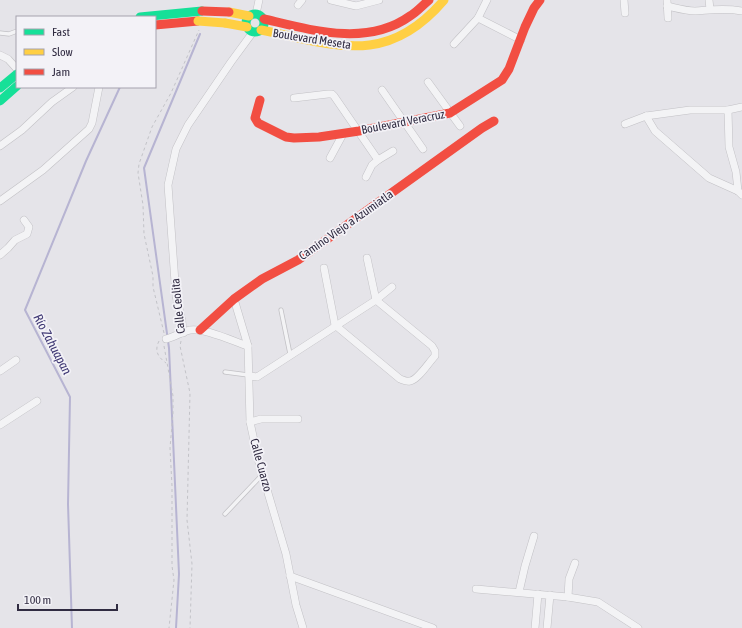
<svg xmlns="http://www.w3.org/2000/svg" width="742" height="628" viewBox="0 0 742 628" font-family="'Asap Condensed',sans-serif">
<rect width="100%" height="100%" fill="#e5e4e9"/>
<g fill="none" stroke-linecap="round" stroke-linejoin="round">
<!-- stream -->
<g stroke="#b7b4d2" stroke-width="2">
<polyline points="72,628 68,504 70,397 25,310 86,161 120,87"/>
<polyline points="176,628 179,574 169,348 144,168 200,34"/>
</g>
<defs>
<g id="lane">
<polyline points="0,33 9,34 17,31"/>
<polyline points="281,310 290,354"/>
<polyline points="225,372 248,375"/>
<polyline points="225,514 262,475"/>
</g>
<g id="street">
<polyline points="331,0 356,6 379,0"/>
<polyline points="624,0 625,13"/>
<polyline points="667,0 668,18"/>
<polyline points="709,0 710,9"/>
<polyline points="298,5 302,0"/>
<path d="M667,6C676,8 686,11 695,11C712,10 724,8 742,11"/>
<polyline points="256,14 259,0"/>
<polyline points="478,18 521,40"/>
<polyline points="454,44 478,18 487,0"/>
<polyline points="0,55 8,59 17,69"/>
<polyline points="428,82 460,126"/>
<polyline points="382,90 423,149"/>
<polyline points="294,98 328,94 332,94 334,96 378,160 372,165 366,177"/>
<polyline points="728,110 729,147 736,172 738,191"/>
<polyline points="646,116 655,131 709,178 738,191 742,195"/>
<polyline points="625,124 646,116 690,110 728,110 742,107"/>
<polyline points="0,146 22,130 52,102 73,87"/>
<polyline points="330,158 343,134"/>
<polyline points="378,160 393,151"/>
<polyline points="0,201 43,170 89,129 92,123 99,87"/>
<polyline points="0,255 8,248 15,240 27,234 29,227 24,220"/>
<path d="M324,268L335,325L400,379C403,380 406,382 410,381C418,380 429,362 435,356V351L432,346L376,300L367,258"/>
<polyline points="234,299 248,346 250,422 258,459 286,554 296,605 303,628"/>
<polyline points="183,333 182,321 176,296 168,185 176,149 188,125 231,62 253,32"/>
<path d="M166,339C174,337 182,332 190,330C203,327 235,342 248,346"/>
<polyline points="0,371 16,360"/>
<polyline points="250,376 257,377 376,300 392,287"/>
<polyline points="250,422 261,419 298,419"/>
<polyline points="0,425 37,401"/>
<polyline points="290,576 433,628"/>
<polyline points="476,589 568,597 598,602 638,628"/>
<polyline points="519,592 525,566 534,536"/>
<polyline points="568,597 569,579 575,563"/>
<polyline points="535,628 538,594"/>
<polyline points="547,628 550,595"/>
</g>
</defs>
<!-- lane casing -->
<use href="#lane" stroke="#c2c1c5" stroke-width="5"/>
<!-- street casing -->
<use href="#street" stroke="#c2c1c5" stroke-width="8"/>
<!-- path -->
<g stroke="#c3c3c8" stroke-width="1" stroke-dasharray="3 3" stroke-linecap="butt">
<polyline points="164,333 153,287 153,276 144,234 143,205 138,173 139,164 152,127 171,93 199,30"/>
<path d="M159,341C154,351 158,357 166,363"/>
<polyline points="181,341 180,346 190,393 187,520 192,564 190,628"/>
<polyline points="164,346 173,396 173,413 170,448 172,486 172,566 174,580 169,628"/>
</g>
<!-- lane -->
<use href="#lane" stroke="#f3f3f5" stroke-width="3.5"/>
<!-- street -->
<use href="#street" stroke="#f3f3f5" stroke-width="7"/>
<!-- fast -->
<g stroke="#16e098" stroke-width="9">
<circle cx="255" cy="23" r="9"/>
<polyline points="140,17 202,11"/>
<polyline points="0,88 17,74"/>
<polyline points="0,101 17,86"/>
</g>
<!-- slow -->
<g stroke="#ffcf43" stroke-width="9">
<polyline points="229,12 249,16"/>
<polyline points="225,23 247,27"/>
<path d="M261,30C336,45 387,67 444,0"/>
</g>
<!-- jam -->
<g stroke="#f24e42" stroke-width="9">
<path d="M264,19C311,30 367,47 410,16C417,12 423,5 429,0"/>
<polyline points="155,25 198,21"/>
<polyline points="260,100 255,118 258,123 286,137 294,138 319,137 359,131 450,113 502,80 509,69 525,27 534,8 540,0"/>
<polyline points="200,330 234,299 262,279 298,260 482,128 494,121"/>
</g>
<!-- slow-bridge -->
<polyline stroke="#ffcf43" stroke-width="9" points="198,21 225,23"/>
<!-- jam-bridge -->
<polyline stroke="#f24e42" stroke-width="9" points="202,11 229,12"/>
</g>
<g text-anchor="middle" stroke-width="3.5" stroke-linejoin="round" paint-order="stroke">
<!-- street labels -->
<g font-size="12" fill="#302b41" stroke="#f3f2f7">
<text transform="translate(312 39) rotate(9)" y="4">Boulevard Meseta</text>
<text transform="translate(403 122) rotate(-11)" y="4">Boulevard Veracruz</text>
<text transform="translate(346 225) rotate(-35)" y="4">Camino Viejo a Azumiatla</text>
<text transform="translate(178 306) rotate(-96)" y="4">Calle Ceolita</text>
<text transform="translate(261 465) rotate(75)" y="4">Calle Cuarzo</text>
</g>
<!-- water labels -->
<g font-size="13" font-style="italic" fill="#3e3773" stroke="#f3f2f7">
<text transform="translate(53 344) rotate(62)" y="5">Río Zahuapan</text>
</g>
</g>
<!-- legend -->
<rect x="16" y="16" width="140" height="72" fill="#f3f2f7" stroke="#a5a2ae"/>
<rect x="24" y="29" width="20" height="6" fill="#16e098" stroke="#a5a2ae"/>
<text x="52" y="36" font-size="12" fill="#302b41">Fast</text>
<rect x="24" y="49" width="20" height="6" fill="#ffcf43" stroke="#a5a2ae"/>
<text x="52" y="56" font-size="12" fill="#302b41">Slow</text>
<rect x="24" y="69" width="20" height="6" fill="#f24e42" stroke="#a5a2ae"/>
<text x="52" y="76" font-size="12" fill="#302b41">Jam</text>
<!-- scale -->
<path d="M18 604v6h99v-6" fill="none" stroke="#302b41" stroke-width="2"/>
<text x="24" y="604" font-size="12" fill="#302b41" stroke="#f3f2f7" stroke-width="3" paint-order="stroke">100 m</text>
</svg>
